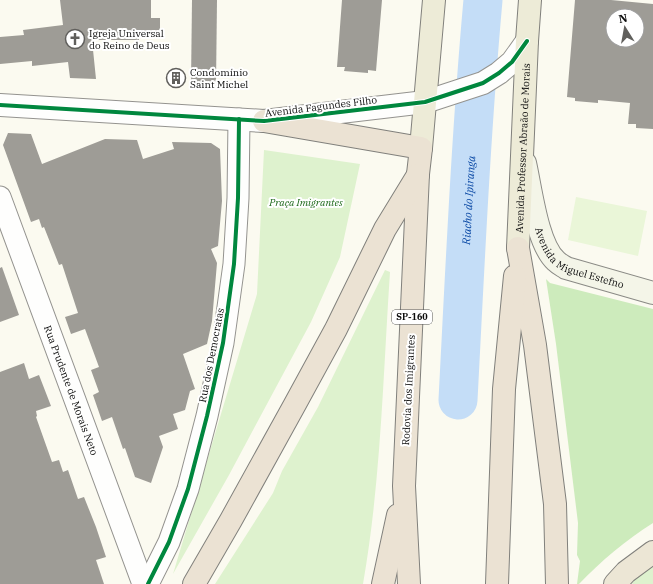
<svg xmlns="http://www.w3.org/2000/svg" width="653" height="584" viewBox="0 0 653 584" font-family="'IBM Plex Serif',serif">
<rect width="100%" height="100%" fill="#fbfaf0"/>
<!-- green -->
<g fill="#def2ce">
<polygon points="264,150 360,164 340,257 311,322 229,475 173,574 257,294"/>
<path d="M385,270L390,272C383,376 381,481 363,584H215L273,493L282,471L318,407Z"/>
<polygon points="653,565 653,584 632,584 638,574"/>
</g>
<!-- forest -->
<path fill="#cdebbc" d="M546,279L550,283L653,309V523C626,540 601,561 579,584H577L580,561L577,555L578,523L556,344Z"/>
<!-- pitch -->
<polygon fill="#eaf6d8" points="576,197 647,211 638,256 568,240"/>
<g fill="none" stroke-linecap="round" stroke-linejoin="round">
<!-- river -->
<path stroke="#c4ddf7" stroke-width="39" id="s1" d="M458,400C465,266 471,133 483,0"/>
</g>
<!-- building -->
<g fill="#9e9c96" fill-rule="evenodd">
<polygon points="60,0 151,0 151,18 160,18 160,37 139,36 139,40 92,40 96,79 70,78 68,62 32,66 32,61 0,64 0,37 24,35 23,30 63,25"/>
<polygon points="192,0 217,0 216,84 191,83"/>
<polygon points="342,0 382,0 376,71 368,70 368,73 344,71 345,67 337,67"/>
<path d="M575,0H611L653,4V129L636,128V124H628L630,103L598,100V103L575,101V98L567,97ZM613,16H637V40H613Z"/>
<polygon points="8,133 31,134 42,164 105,139 137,140 143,159 174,149 172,142 211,143 220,149 222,201 218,246 211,249 217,263 212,321 207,344 183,354 195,389 190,391 185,410 173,414 178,429 159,436 163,447 151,483 135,477 125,448 123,449 112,417 102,421 93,395 99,392 91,370 99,367 85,329 71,334 65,317 78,313 62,264 59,265 44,227 42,228 39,219 31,222 3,145"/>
<polygon points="2,267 19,315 0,322 0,268"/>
<polygon points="24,363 29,379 39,375 51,406 36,411 37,416 36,417 52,462 59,460 63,472 68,470 78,499 84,497 96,527 106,557 96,560 104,584 0,584 0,372"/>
</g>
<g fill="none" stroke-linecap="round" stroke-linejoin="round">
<defs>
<g id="minor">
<path id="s2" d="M0,197L143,584"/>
<polyline points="148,584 169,542 188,489 207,416 223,343 234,264 238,198 239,119"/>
</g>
<polyline id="tertiary" points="0,105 264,121 425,102 483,83 499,73 512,62 527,41"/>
<g id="secondary">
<path id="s3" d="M525,163C531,189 537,244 556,261C559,264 563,266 566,268L653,293"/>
</g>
<g id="primary">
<polyline points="421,148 434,0"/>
<path id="s4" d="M518,248L527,41L530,0"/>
</g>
<polyline id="trunk" points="615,584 626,572 653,552"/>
<g id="motorway">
<polyline points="264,121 421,148 418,174 404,486 409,584"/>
<polyline points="518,248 535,345 555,504 557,584"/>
<polyline points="194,584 231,520 294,406 336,329 385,229 418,175"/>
<polyline points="383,584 398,515"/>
<polyline points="497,584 504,389 515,276"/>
</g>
</defs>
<!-- minor casing -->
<use href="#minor" stroke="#94938f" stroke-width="23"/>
<!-- tertiary casing -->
<use href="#tertiary" stroke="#94938f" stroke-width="24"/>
<!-- secondary casing -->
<use href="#secondary" stroke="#8a8a85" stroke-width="24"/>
<!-- primary casing -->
<use href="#primary" stroke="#81807c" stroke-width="24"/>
<!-- trunk casing -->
<use href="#trunk" stroke="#81807c" stroke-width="24"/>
<!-- motorway casing -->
<use href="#motorway" stroke="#81807c" stroke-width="24"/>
<!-- minor -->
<use href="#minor" stroke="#fefefd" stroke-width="21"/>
<!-- tertiary -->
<use href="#tertiary" stroke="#fefefd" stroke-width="22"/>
<!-- secondary -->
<use href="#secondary" stroke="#f4f5e8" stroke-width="22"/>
<!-- primary -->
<use href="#primary" stroke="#edebd7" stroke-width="22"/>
<!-- trunk -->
<use href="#trunk" stroke="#ece6d5" stroke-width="22"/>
<!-- motorway -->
<use href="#motorway" stroke="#ebe2d3" stroke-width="22"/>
<defs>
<g id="cycleway">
<polyline points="0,105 264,121 425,102 483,83 499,73 512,62 527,41"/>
<polyline points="148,584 169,542 188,489 207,416 223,343 234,264 238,198 239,119"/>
</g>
</defs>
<!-- cycleway casing -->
<use href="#cycleway" stroke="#fff" stroke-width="6"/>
<!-- cycleway -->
<use href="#cycleway" stroke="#00873e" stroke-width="4"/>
</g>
<!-- icons -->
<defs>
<symbol id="church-ring" viewBox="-11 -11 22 22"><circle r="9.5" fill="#fff" stroke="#605f5c" stroke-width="1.5"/><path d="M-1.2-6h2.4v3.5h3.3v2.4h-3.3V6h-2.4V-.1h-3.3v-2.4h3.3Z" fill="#605f5c"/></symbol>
<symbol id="building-ring" viewBox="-11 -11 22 22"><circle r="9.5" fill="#fff" stroke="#605f5c" stroke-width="1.5"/><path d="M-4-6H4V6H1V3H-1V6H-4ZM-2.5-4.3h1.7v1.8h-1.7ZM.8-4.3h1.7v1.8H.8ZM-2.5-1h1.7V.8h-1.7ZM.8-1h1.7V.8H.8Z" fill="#605f5c"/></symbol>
</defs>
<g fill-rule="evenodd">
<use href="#church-ring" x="64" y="28" width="22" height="22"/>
<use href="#building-ring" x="165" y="67" width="22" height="22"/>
</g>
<g text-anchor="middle" stroke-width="4" stroke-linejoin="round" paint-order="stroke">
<!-- shield labels -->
<rect fill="#fff" stroke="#555" stroke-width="1" x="392" y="310" width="40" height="14" rx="3"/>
<g font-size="9" font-weight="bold" fill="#0c0c0c">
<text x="412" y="320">SP-160</text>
</g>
<!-- poi labels -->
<g font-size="10" fill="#0c0c0c" stroke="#fff" text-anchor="start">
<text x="89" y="37">Igreja Universal<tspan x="89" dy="12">do Reino de Deus</tspan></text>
<text x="190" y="76">Condomínio<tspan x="190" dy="12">Saint Michel</tspan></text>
</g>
<!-- street labels -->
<g font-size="10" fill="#0c0c0c" stroke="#fff">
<text transform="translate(321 106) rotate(-7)" y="4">Avenida Fagundes Filho</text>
<text dy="4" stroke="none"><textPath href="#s4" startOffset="100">Avenida Professor Abraão de Morais</textPath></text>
<text dy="4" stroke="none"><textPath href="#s3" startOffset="121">Avenida Miguel Estefno</textPath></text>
<text transform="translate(211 355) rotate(-79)" y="4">Rua dos Democratas</text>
<text dy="4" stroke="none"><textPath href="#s2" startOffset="206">Rua Prudente de Morais Neto</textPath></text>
<text transform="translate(408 390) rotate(-87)" y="4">Rodovia dos Imigrantes</text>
</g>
<!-- park labels -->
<g font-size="10" font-style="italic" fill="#1c6819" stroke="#fff">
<text x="306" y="206">Praça Imigrantes</text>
</g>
<!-- water labels -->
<g font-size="11" font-style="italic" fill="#0d4ba6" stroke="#fff">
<text dy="4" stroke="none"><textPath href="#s1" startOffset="200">Riacho do Ipiranga</textPath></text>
</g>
</g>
<!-- north arrow -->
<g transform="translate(625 28) rotate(349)"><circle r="19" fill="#ffffff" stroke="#9e9e9e"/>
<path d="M0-3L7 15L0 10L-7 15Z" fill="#605f5c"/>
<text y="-6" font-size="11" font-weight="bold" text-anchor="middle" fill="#0c0c0c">N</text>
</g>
</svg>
